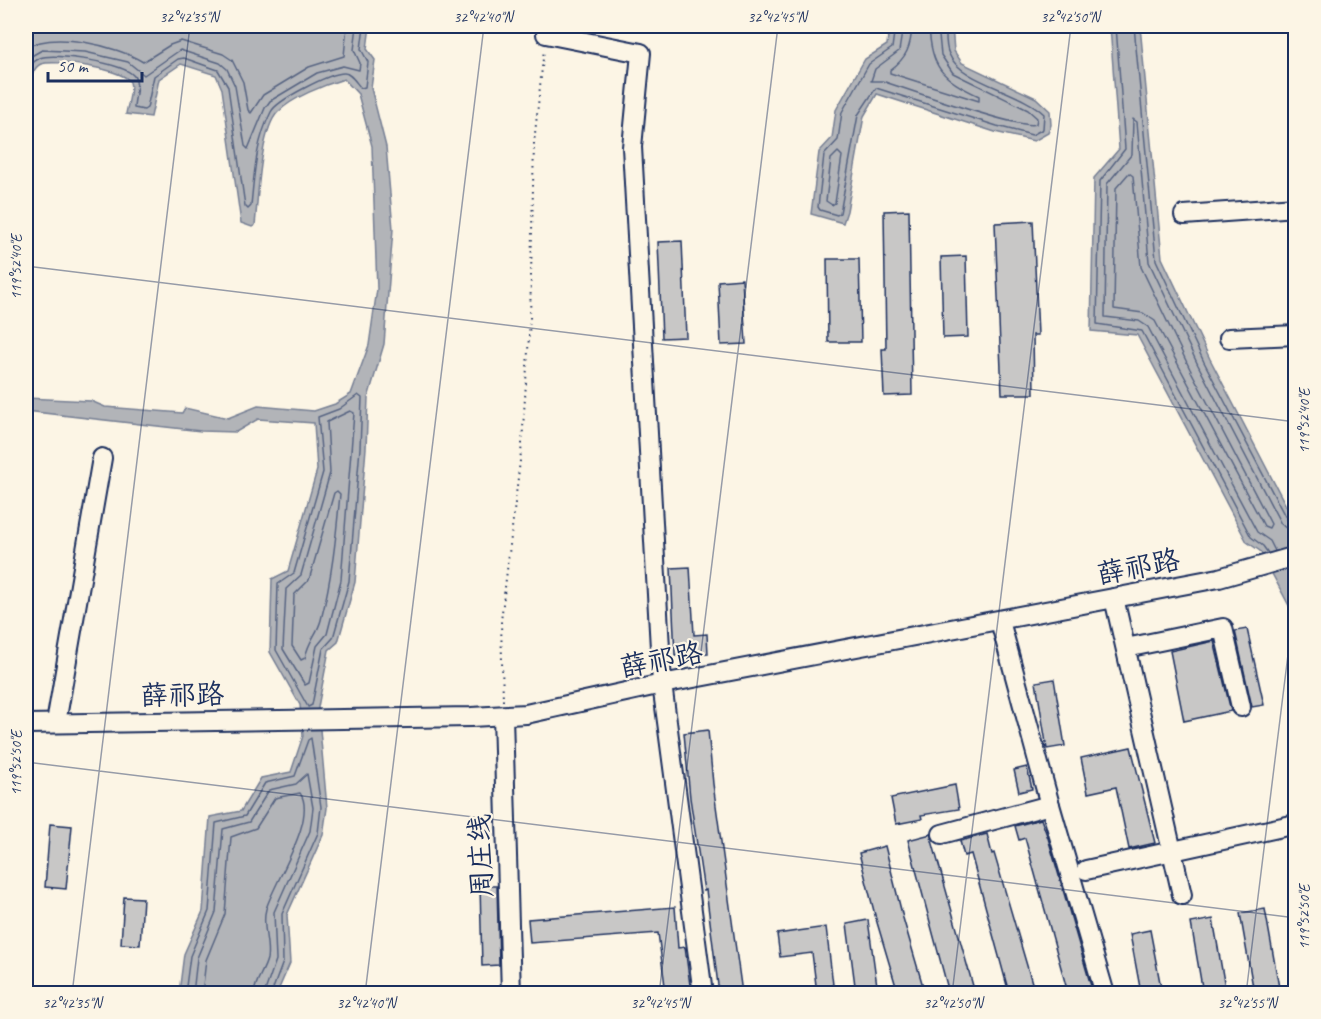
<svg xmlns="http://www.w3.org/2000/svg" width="1321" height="1019" viewBox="0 0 1321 1019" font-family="Caveat,'LXGW WenKai TC',sans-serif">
<rect width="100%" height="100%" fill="#fcf5e5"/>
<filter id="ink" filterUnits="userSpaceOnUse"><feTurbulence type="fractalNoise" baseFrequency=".0167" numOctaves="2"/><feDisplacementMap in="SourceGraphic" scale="12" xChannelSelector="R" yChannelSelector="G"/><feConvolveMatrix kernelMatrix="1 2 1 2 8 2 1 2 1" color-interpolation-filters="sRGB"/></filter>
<g filter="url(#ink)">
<!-- water -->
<g fill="#b2b4b8" stroke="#767f94" stroke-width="1.5">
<path d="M26,26H370L367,49L375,60L371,88L386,147L393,229L384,344L368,398L366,448L355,582L338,642L329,650L318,707L327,808L323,835L287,915L290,963L277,993H179L184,954L203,911L210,817L241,811L261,778L291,772L303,736L300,705L270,652L272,579L288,571L317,470L314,423L258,419L236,432L201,431L26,411V398L91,401L105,407L182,413L185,408L228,418L258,406L314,411L335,404L351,394L369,345L377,289L375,231L372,146L358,94L344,79C324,85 293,97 278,112C260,130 258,199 255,225L252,227L241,223L222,89L216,75L181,64L159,79L151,117L126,114C127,106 133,91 130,82C124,69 55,59 41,64C32,68 29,83 26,92Z"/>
<polygon points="889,26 952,26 954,51 962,63 1036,98 1050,111 1051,125 1048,133 1034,141 995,132 877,94 864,116 847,211 843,223 811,214 819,152 832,138 836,110 865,59 887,45"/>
<polygon points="1110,26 1140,26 1162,258 1210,359 1295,523 1295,617 1260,551 1247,542 1137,335 1091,331 1094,178 1119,149"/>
</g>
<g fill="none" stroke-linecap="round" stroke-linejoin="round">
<!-- shore -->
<g stroke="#576482" stroke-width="1.5">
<path d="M895,26L892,48L869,64L842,112L838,140L824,155L818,207L820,210L837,215L840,213L858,115L876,88L997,126L1032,135L1043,129L1044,114C1021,91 960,82 949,54C945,46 946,34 946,26"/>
<path d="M903,26L899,51L875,69L871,81H882C904,88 1024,131 1036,124L1037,118L1028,110L953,73L941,55L938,26"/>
<path d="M912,26C911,46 907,58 890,70V73L979,101V96C942,78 931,69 929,26"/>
<polyline points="1116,26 1125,149 1100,181 1097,324 1142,331 1251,537 1263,546 1268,553"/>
<polyline points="1134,26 1156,260 1204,362 1287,520 1296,524"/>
<path d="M26,48C53,30 117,46 143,62L170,45L181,41L223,54L232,60L243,82L248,110L251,113L263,95L309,67L344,56L347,26"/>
<polyline points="26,59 42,50 85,52 128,62 144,75 180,50 220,63 227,69 235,86 245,146 248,149 265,108 270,101 317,73 343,66 359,70 360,63 354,50 357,26"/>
<path d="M26,76C29,68 31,62 40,58C54,52 124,63 134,76C140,85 134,98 134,108L144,110L147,108L154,76L178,59L184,58L218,70L228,87L245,206L248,209L251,206C254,174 256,141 271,112C277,100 330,73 344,73C351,73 356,83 361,88L365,87L368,62L361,49L364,26"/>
<polygon points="838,152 842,156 835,203 832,205 826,201 831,159"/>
<polygon points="1129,173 1133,176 1141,267 1190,369 1271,524 1269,528 1264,526 1155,321 1143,313 1114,309 1116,188"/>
<polygon points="358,395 362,398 360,448 349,581 333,638 323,649 312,705 308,707 276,650 278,584 294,573 323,472 318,417 339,409"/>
<polygon points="350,411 354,413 341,580 327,634 317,646 309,683 305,685 283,649 286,589 301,575 330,473 327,422"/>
<path d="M337,491L340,494C336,538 332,577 321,620C317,635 309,639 305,658L301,660L292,646L294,595L309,580L334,493Z"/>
<polyline points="1275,551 1270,541 1257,532 1148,327 1139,321 1105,317 1107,184 1132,154 1133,119 1137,122 1149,262 1198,365 1281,524 1288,530 1296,532"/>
<polyline points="185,994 190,956 209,911 216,823 245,816 265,783 295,776 308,740 311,738 321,807 318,833 282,914 283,962 271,994"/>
<polyline points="193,994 197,958 216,912 223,829 249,822 269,790 296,784 307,774 313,808 310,831 274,912 276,960 264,994"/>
<path d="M202,994L206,960L225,914L231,837L256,828L275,798L300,793C318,818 274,882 266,909C261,925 270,943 267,959C264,972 255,980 254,994"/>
</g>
</g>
<!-- building -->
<g fill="#c8c7c6" stroke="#1b2f5e" stroke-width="1.5">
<polygon points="909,210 912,395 884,396 882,349 886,349 884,211"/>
<polygon points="1033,221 1038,335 1033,335 1034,394 1002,394 995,223"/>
<polygon points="682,241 686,337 662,338 658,242"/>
<polygon points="966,256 968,337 943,338 941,257"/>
<polygon points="827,259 859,259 861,342 828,342"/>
<polygon points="742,279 746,344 721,345 718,281"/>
<polygon points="690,567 694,635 707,634 708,654 675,656 671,568"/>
<polygon points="1247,629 1264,705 1252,707 1235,631"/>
<polygon points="1214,641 1231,711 1184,721 1170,651"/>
<polygon points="1054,679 1065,746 1047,749 1036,682"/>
<polygon points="708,730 713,784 742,993 719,993 706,890 704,891 690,798 684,733"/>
<polygon points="1131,747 1155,843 1129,849 1116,787 1088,793 1081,758"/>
<polygon points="1027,767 1032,789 1019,792 1014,770"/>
<polygon points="955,785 959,809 921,815 922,819 896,824 891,798"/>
<polygon points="1041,819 1048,838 1093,993 1068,993 1025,838 1019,840 1015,826"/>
<polygon points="50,824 72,826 66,889 45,887"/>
<polygon points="931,834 931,837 975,993 949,993 908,840"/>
<polygon points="987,834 992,854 994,853 1035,993 1009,993 971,854 964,856 960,841"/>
<polygon points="885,846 903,918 925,993 898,993 876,919 859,853"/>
<polygon points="480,886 497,886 499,965 482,966"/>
<polygon points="124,897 143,898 140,945 121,944"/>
<polygon points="675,907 678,948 685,947 691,993 666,993 658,933 530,943 528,919"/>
<polygon points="1265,909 1280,993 1254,993 1240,913"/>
<polygon points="1213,919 1226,993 1203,993 1191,923"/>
<polygon points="868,920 878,993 856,993 847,924"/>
<polygon points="826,927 834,993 817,993 812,953 780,957 777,934"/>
<polygon points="1150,930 1162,993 1141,993 1130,934"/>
</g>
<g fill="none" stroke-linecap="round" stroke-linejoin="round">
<defs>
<g id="minor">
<polyline points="546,34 641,53 632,147 662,684 703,994"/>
<polyline points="1184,215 1296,207"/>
<polyline points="1229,338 1296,335"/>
<polyline points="1114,598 1182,895"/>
<polyline points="1000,621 1050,805 1105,994"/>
<polyline points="1126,648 1223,628 1241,707"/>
<polyline points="503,716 511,994"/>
<polyline points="56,723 102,458"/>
<polyline points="26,724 471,717 526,714 662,684 1219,578 1296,556"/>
<polyline points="942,834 1050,805"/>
<polyline points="1086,870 1296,824"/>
</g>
</defs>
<!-- minor casing -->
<use href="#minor" stroke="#1b2f5e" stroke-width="22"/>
<!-- path -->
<polyline stroke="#1b2f5e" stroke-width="2" stroke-dasharray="1.5 4.5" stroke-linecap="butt" points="503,701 501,621 522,444 530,320 534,143 544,49"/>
<!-- minor -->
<use href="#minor" stroke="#fcf5e5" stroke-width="18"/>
</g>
</g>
<!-- ticks -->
<path fill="none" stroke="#1b2f5e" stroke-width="1.5" stroke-opacity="0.45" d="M26,266L1296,422M26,762L1296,918M72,994L190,26M365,994L484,26M659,994L778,26M952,994L1071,26M1246,994L1296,590"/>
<g text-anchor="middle" stroke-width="4.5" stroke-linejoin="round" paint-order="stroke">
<!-- street labels -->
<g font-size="28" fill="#1b2f5e" stroke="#fcf5e5">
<text transform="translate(1138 566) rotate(-11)" y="10">薛祁路</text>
<text transform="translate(661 659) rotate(-11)" y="10">薛祁路</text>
<text transform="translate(182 694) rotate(-1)" y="10">薛祁路</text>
<text transform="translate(480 856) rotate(-92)" y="10">周庄线</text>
</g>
</g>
<!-- margin -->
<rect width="1321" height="1019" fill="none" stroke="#fcf5e5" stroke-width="66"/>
<!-- scale -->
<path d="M48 72v9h94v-9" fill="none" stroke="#1b2f5e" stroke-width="3"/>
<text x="57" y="72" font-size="18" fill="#1b2f5e" stroke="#fcf5e5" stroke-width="4.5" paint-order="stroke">50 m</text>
<rect x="33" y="33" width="1255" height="953" fill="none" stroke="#1b2f5e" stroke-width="2"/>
<g font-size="15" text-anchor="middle" fill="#1b2f5e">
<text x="189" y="22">32°42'35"N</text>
<text x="483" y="22">32°42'40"N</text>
<text x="777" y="22">32°42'45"N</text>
<text x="1070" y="22">32°42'50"N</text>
<text transform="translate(16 267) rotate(-90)" y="5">119°52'40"E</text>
<text transform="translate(1304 421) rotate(-90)" y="5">119°52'40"E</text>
<text transform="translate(16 763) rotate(-90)" y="5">119°52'50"E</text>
<text transform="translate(1304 917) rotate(-90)" y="5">119°52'50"E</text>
<text x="72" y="1008">32°42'35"N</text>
<text x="366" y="1008">32°42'40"N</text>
<text x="660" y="1008">32°42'45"N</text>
<text x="953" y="1008">32°42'50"N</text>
<text x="1247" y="1008">32°42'55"N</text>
</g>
</svg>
